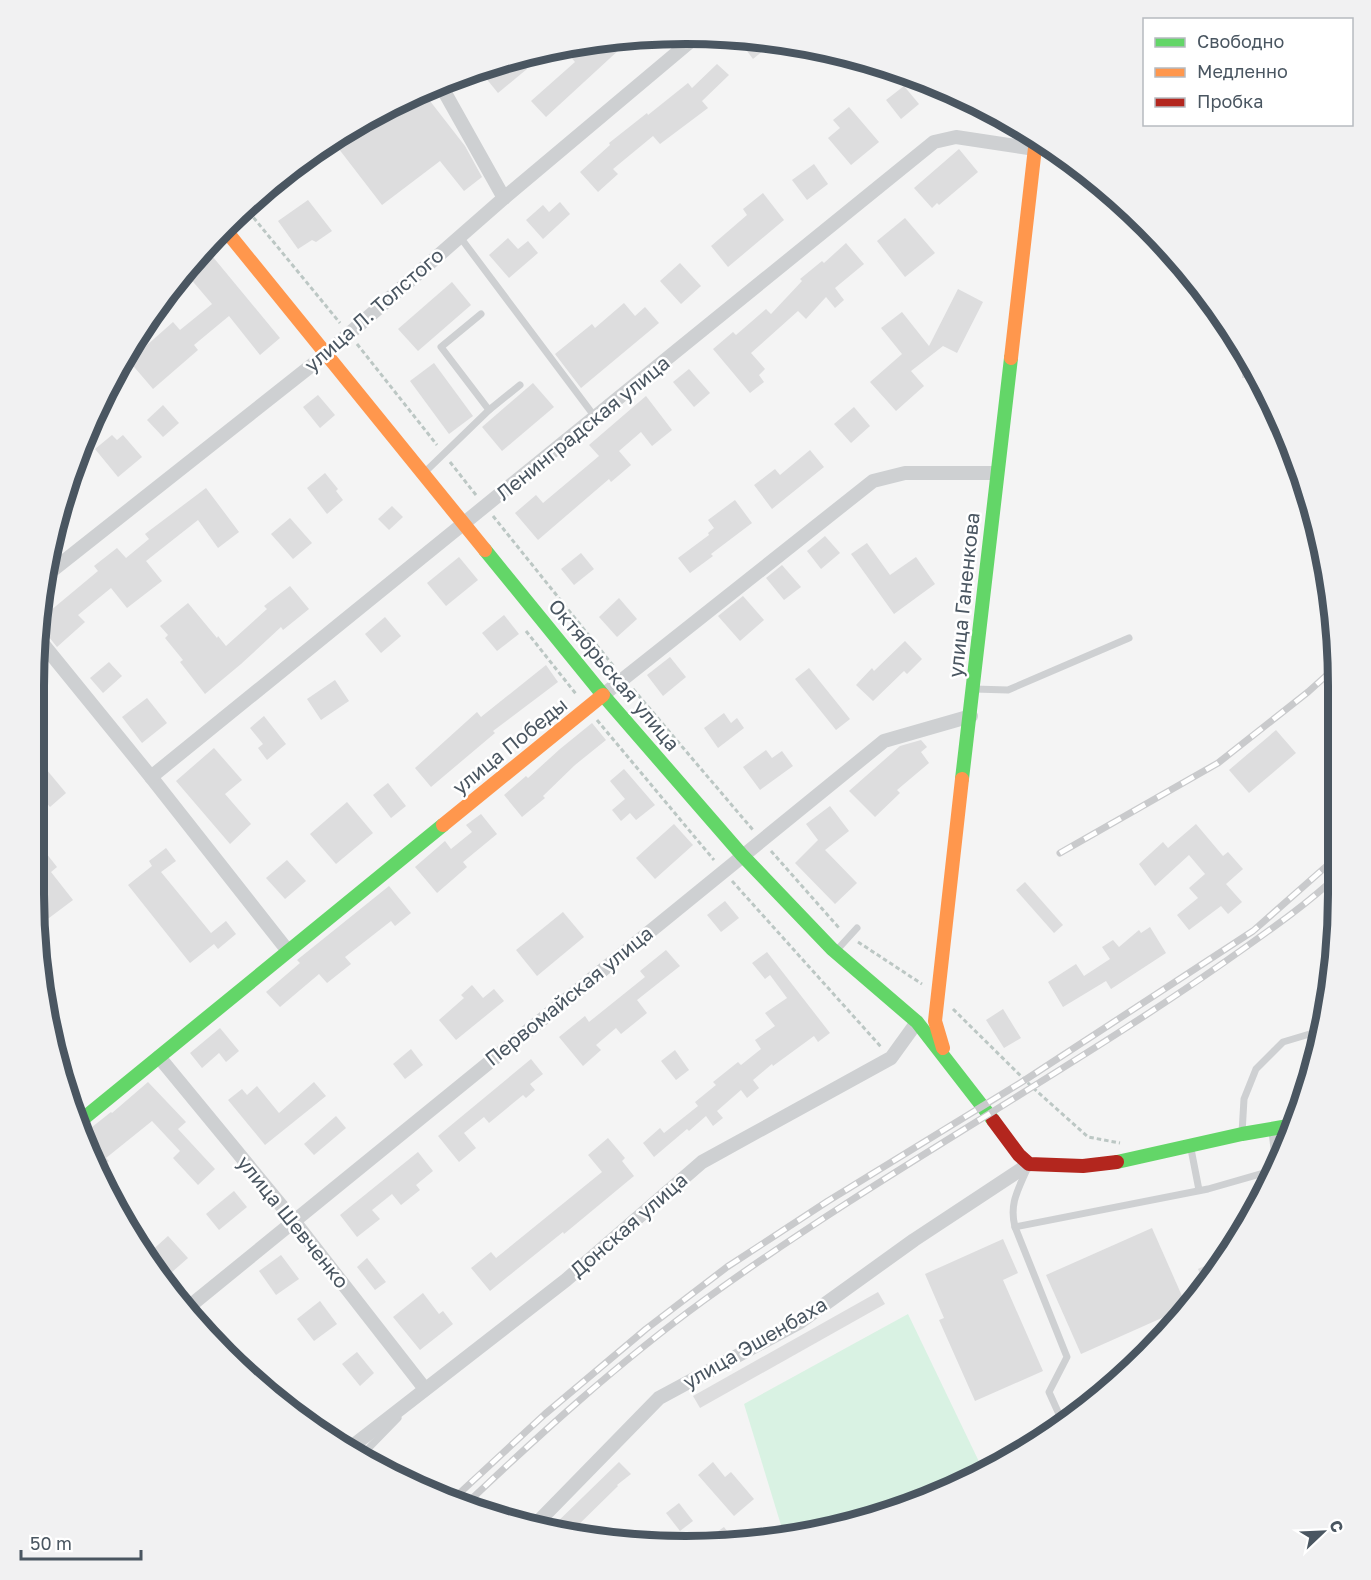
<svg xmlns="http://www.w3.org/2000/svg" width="1371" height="1580" viewBox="0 0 1371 1580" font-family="'Golos Text',sans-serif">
<rect width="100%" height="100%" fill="#f4f4f4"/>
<!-- green -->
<polygon fill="#d9f2e3" points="908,1314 984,1472 895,1512 784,1535 744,1404"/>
<!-- building -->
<g fill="#ddddde">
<polygon points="735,35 770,41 774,42 753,59"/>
<polygon points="612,38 621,48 546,117 531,101 575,62 570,56 586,42"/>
<polygon points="518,58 527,69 498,93 480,71 487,65"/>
<polygon points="717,64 729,75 702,101 708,108 660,144 653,136 613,169 618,174 598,192 580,172 610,145 609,143 647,113 648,115 688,83 692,88"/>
<polygon points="904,86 919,104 901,119 886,100"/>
<polygon points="423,92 465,146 482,177 464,191 440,161 382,205 332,140 360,120"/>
<polygon points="849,107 879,142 851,165 828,138 840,128 833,120"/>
<polygon points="959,149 978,172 939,205 937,203 932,208 914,188"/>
<polygon points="814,164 828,184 807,200 792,180"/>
<polygon points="763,193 784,220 728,267 711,246 747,215 743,209"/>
<polygon points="308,200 332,231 316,242 312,240 298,249 278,221"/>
<polygon points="560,202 570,214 543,239 526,220 543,205 549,212"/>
<polygon points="905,218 935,253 905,277 877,241"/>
<polygon points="508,238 518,249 528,241 538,253 509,278 489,255"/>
<polygon points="846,243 864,264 835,288 844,300 835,308 826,297 806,319 798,311 751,353 765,369 759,375 764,382 750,393 713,349 733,332 736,335 766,309 771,314 802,281 800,279 822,261 824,263"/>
<polygon points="213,257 280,338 260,355 229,316 194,345 198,350 153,389 129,361 173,322 180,330 212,304 189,277"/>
<polygon points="680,263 701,286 681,304 660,281"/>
<polygon points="452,282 471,305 418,351 398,329"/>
<polygon points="958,289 983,302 957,353 943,346 911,371 924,386 896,411 870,382 902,354 881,328 902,312 929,346"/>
<polygon points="624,303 635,316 645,307 659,323 581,388 555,354 592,324 595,328"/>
<polygon points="1242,347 1251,360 1259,378 1242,378"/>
<polygon points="434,363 473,416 449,434 410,381"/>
<polygon points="689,369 710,393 694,407 673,382"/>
<polygon points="533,383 554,407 502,451 482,427"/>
<polygon points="318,395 335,415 320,428 303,407"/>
<polygon points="646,396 672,430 652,446 641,432 619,451 631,465 611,482 609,479 538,540 515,513 536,495 543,503 599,456 589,445"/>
<polygon points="163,405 179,423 163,437 147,420"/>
<polygon points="854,407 870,426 851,443 834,424"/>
<polygon points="112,435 117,440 123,435 142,457 118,477 95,449"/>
<polygon points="810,450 824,467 772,509 754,485 775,469 780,475"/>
<polygon points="325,473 338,489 336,491 343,500 327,514 307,488"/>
<polygon points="206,488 239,532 218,548 198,520 146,561 162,581 127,608 111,588 78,615 85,622 57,647 45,632 38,629 38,621 98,571 94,566 117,548 126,558 149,539 145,534"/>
<polygon points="735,500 752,523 711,554 713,556 690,573 678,558 709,535 708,533 714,528 708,520"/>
<polygon points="392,506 403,517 389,530 378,519"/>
<polygon points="290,518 312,543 293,559 271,534"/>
<polygon points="825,536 840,553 821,569 807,551"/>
<polygon points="867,543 890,575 916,557 935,584 894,614 851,554"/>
<polygon points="581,553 594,569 574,585 561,569"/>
<polygon points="459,557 478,580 446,606 427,583"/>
<polygon points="782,565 801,587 784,600 766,578"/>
<polygon points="290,586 309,609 283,630 281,627 241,664 205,694 180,662 183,660 165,638 168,635 160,626 188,603 217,638 218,636 226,646 267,609 264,606"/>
<polygon points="743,596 764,620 740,641 718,616"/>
<polygon points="619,598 637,619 617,637 599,617"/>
<polygon points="504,615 519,634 497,651 482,633"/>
<polygon points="385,617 401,636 381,653 365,634"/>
<polygon points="905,641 922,659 907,674 904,671 873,701 856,685 872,668 874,671"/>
<polygon points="670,657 686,677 663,696 647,675"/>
<polygon points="109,662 122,676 103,693 90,678"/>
<polygon points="546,665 558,682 493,731 495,733 431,787 415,768 477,712 481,717"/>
<polygon points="809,668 850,719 836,730 795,679"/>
<polygon points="335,680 349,701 321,720 307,699"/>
<polygon points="147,698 167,723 142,743 122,717"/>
<polygon points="724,713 731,723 737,718 744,728 718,748 704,728"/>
<polygon points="264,716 286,744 267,760 258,748 263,744 250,728"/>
<polygon points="592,723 606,740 575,765 543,796 545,798 522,817 504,795 526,776 528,778 560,749"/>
<polygon points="1276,730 1296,753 1249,793 1229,770"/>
<polygon points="921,740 927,747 921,752 929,763 897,790 900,793 875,817 849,791 900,746"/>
<polygon points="214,748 242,780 225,794 251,824 230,844 176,781"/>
<polygon points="766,750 772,758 782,751 793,766 760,790 743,767"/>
<polygon points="36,757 66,793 50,807 35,789"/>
<polygon points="624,769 655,805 636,820 630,813 621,821 612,810 625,799 610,781"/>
<polygon points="388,783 406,806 391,818 373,795"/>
<polygon points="347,802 373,833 336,864 310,834"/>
<polygon points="830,806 849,831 825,850 857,883 835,904 795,863 818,840 806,824"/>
<polygon points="481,814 497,834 463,862 467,867 437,893 415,867 445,841 451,849 472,832 466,825"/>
<polygon points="674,824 693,845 655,879 636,858"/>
<polygon points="1196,824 1223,856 1228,852 1243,869 1226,884 1242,902 1228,914 1221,906 1189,930 1177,915 1198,898 1189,888 1205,874 1189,855 1155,886 1139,864 1163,842 1168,848"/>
<polygon points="166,848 176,861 161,872 211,933 226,921 236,934 218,949 214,944 190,963 128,885 152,866 149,861"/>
<polygon points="46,853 57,867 51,872 73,900 45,921 35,908 33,894 34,862"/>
<polygon points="287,860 306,881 285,899 266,878"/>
<polygon points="1025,882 1063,925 1054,933 1016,890"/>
<polygon points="389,886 411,913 395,926 391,921 345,957 351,964 327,983 319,974 280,1007 266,992 300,963 297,960"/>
<polygon points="725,901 739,918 721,932 707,915"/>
<polygon points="563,912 584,937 537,976 516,950"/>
<polygon points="1150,927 1166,953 1111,989 1106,981 1063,1007 1048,982 1076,964 1084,976 1110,959 1102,947 1113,940 1119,947 1139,930 1141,933"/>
<polygon points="666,950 680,966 637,1000 647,1013 621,1034 616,1028 596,1045 601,1050 583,1066 559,1037 585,1016 589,1022 645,977 640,971"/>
<polygon points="767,952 830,1033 818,1042 814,1036 773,1066 772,1064 753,1080 759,1088 747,1098 741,1090 717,1111 723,1118 713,1126 706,1116 689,1131 687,1129 654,1157 643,1143 660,1128 664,1133 698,1106 695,1102 716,1085 713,1082 738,1062 741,1065 761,1049 755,1040 775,1026 765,1013 787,998 770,975 765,979 752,963"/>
<polygon points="472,985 483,998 494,989 504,1001 456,1040 439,1020 464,998 461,995"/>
<polygon points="1003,1009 1021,1038 1004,1048 986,1020"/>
<polygon points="220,1028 239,1051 226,1062 219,1053 202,1068 190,1053"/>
<polygon points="411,1049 423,1065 405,1079 393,1064"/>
<polygon points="675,1050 689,1070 676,1080 661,1061"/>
<polygon points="531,1059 543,1074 530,1084 535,1090 526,1098 523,1095 489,1123 484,1117 464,1133 476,1148 459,1162 438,1136"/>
<polygon points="148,1082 186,1122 178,1129 215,1169 198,1185 173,1158 180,1151 152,1121 106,1158 109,1161 96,1172 82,1135 111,1112 112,1113"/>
<polygon points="314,1082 326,1096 265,1145 228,1100 242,1089 247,1095 257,1086 279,1113"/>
<polygon points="336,1116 346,1128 314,1155 304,1144"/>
<polygon points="608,1138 625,1158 622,1161 634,1176 564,1234 563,1232 490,1291 471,1268 491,1252 496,1258 602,1172 588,1155"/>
<polygon points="418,1152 433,1171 416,1185 420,1190 401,1205 392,1194 372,1210 380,1219 357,1237 340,1215"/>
<polygon points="234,1191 247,1207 219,1230 206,1214"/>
<polygon points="1152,1228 1186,1305 1182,1309 1081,1354 1046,1275"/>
<polygon points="168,1236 188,1258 164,1279 148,1254"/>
<polygon points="1003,1239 1018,1273 1003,1280 1043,1371 975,1401 939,1320 944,1318 925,1274"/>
<polygon points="1230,1254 1228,1257 1205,1284 1198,1269"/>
<polygon points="281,1255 299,1279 276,1295 259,1271"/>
<polygon points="367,1258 386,1282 375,1290 357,1267"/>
<polygon points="878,1292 885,1304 700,1408 693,1396"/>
<polygon points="423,1293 439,1314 443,1311 453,1324 420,1350 393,1317"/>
<polygon points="320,1301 337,1324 314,1341 297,1319"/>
<polygon points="204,1314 219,1332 210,1339 194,1323"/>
<polygon points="357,1352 374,1373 360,1386 342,1364"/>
<polygon points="619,1462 631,1474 617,1485 618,1486 568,1535 548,1531"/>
<polygon points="713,1462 725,1477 731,1472 754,1499 734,1516 698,1475"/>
<polygon points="679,1503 693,1521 680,1531 666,1513"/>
<polygon points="724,1527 737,1544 728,1546 700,1544"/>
</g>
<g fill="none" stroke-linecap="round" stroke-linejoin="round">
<!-- path -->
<g stroke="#bcc7c4" stroke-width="3" stroke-dasharray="4.5 3" stroke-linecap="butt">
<polyline points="244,206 340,323"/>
<polyline points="357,344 437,445"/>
<polyline points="450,462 476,495"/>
<polyline points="493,516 615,668"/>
<polyline points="526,631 576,694"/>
<polyline points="633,689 753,830"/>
<polyline points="597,720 714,860"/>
<polyline points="771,851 840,929"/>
<polyline points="732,881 882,1048"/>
<polyline points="858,942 922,984"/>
<polyline points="953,1009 1032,1087 1088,1137 1120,1143"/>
</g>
<!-- lane -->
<g stroke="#ced0d2" stroke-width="7">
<polyline points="460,237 595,417"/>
<polyline points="481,314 441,347 489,410"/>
<polyline points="425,472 489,410 520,385"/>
<polyline points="974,689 1008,690 1129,638"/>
<polyline points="836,951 857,928"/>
<polyline points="1272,1131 1276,1167"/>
<polyline points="1242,1133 1244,1099 1256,1069 1283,1042 1313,1033 1321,1037"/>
<polyline points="1191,1149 1199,1190"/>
<path d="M1027,1169C1018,1190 1009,1204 1015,1227L1067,1357L1049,1392L1063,1423"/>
<polyline points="1015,1227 1208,1189 1274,1170"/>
<polyline points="362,1455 398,1418"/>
</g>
<!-- street -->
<g stroke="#ced0d2" stroke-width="14">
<polyline points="440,84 504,198"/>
<polyline points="44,577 326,354 504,198 698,35"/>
<polyline points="38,638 151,777 288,951"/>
<polyline points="603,695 873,481 905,473 997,473"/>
<polyline points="151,777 934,142 956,137 1035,149"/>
<polyline points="159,1057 294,1221 425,1389"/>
<polyline points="185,1310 884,741 971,716"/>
<polyline points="350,1448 566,1280 702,1162 891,1058 917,1022"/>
<polyline points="533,1527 659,1398 800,1322 914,1240 1029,1164"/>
</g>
<!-- fast -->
<g stroke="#63d668" stroke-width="14">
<polyline points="485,550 603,695 742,855 832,949 917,1022 993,1120"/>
<polyline points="962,779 1011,358"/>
<polyline points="78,1123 443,825"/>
<polyline points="1117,1162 1242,1134 1294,1125"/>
</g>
<!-- slow -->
<g stroke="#ff974d" stroke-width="14">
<polyline points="223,227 485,550"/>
<polyline points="1011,358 1036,139"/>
<polyline points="443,825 603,695"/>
<polyline points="943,1048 935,1021 962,779"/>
</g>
<!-- jam -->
<polyline stroke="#b3261e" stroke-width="14" points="993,1120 1019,1155 1029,1164 1083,1166 1117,1162"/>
<defs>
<g id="rail">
<polyline points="1060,853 1218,763 1308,692 1337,666"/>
<polyline points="450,1502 545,1414 646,1329 727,1267 828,1201 1025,1080 1253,931 1338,856"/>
<path d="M464,1506C540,1434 618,1363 703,1301C795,1234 892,1174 989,1114C1069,1064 1149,1015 1226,961C1264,934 1304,907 1338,875"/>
</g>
</defs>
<!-- rail casing -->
<use href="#rail" stroke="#c9cacc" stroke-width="7"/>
<!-- rail -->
<use href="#rail" stroke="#fff" stroke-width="4.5" stroke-dasharray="14" stroke-linecap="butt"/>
</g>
<g text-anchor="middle" stroke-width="5" stroke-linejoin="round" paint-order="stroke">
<!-- street labels -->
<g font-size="20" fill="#4a5661" stroke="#fff">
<text transform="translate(374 310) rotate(-41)" y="7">улица Л. Толстого</text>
<text transform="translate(583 428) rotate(-39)" y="7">Ленинградская улица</text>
<text transform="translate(964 595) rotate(-84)" y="7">улица Ганенкова</text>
<text transform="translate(614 675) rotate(50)" y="7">Октябрьская улица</text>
<text transform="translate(510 746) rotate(-39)" y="7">улица Победы</text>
<text transform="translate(569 996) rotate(-39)" y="7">Первомайская улица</text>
<text transform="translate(293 1222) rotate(51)" y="7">улица Шевченко</text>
<text transform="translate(629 1225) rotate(-41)" y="7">Донская улица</text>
<text transform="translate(755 1343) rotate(-30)" y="7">улица Эшенбаха</text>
</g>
</g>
<!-- crop -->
<path d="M0 0H1371V1580H0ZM686 44H686A642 642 0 0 1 1328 686V894A642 642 0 0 1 686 1536H686A642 642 0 0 1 44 894V686A642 642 0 0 1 686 44Z" fill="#f1f1f2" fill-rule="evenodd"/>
<path fill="none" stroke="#4a5661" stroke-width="8" d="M686 44H686A642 642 0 0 1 1328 686V894A642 642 0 0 1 686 1536H686A642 642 0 0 1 44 894V686A642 642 0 0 1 686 44Z"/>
<!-- legend -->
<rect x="1143" y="18" width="210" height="108" fill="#ffffff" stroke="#b7bbc0" stroke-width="1.5"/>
<rect x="1155" y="38" width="30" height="9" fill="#63d668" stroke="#b7bbc0" stroke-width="1.5"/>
<text x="1197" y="48" font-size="18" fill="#4a5661">Свободно</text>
<rect x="1155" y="68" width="30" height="9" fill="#ff974d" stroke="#b7bbc0" stroke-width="1.5"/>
<text x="1197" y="78" font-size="18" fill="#4a5661">Медленно</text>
<rect x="1155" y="98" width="30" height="9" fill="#b3261e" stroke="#b7bbc0" stroke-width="1.5"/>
<text x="1197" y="108" font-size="18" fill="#4a5661">Пробка</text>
<!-- north arrow -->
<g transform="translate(1323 1532) rotate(67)" stroke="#ffffff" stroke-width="4.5" paint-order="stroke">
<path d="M0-4.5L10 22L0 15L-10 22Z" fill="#4a5661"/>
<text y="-9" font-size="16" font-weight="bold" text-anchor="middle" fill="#4a5661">С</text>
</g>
<!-- scale -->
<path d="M21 1550v9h120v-9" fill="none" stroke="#4a5661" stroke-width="3"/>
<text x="30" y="1550" font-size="18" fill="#4a5661" stroke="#ffffff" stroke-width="4.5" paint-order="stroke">50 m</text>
</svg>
